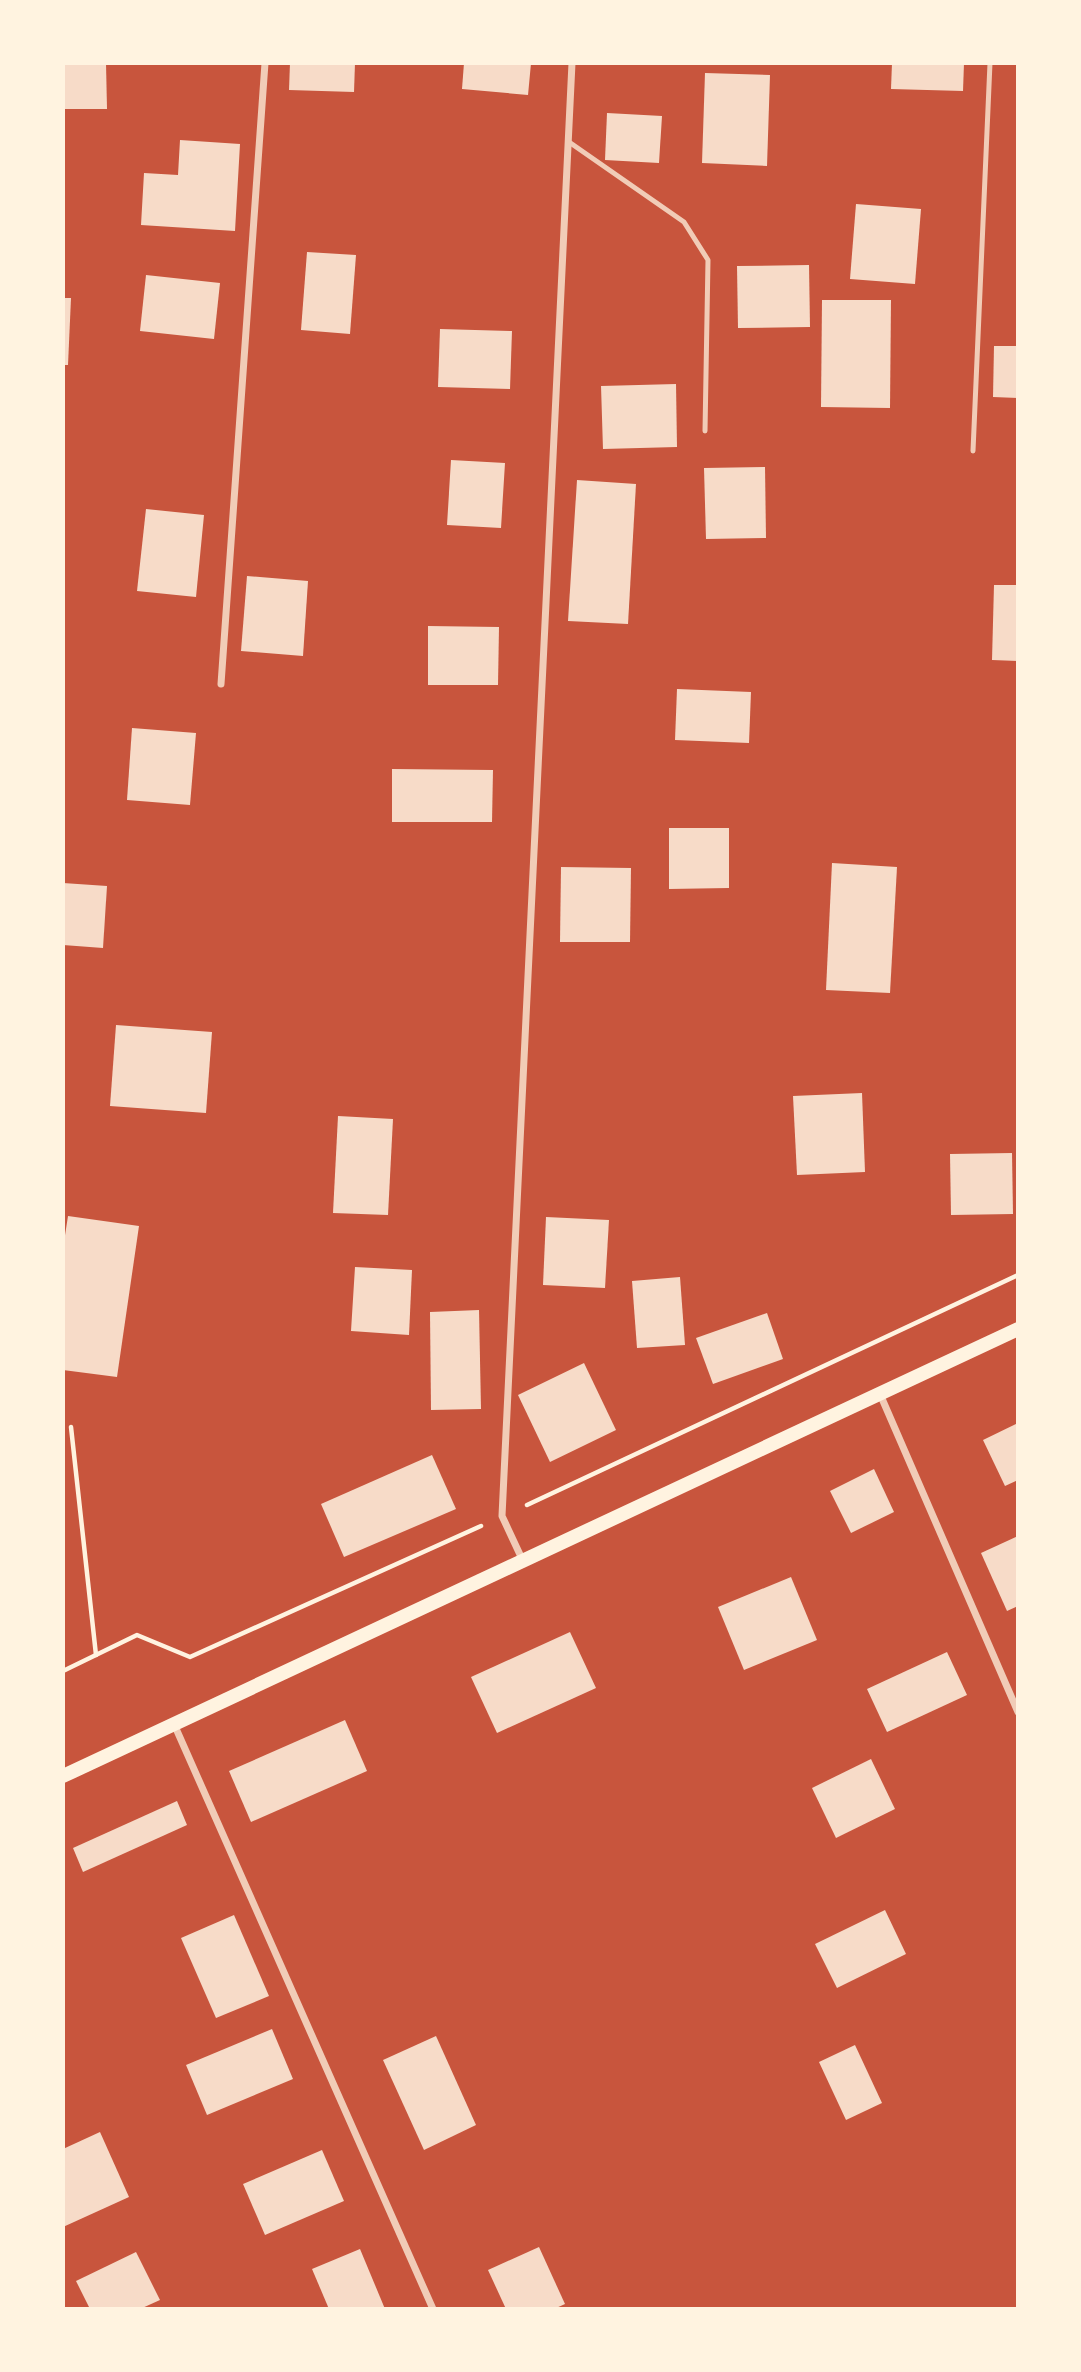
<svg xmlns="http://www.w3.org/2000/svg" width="1081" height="2372" viewBox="0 0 1081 2372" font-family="'Libre Baskerville',serif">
<rect width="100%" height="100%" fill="#c8553d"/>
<!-- building -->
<g fill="#f7dbc8">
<polygon points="63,63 106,63 107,109 63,109"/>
<polygon points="290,63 355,63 354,92 289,90"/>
<polygon points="464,63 531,63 528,95 462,89"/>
<polygon points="892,63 964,63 963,91 891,89"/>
<polygon points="705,73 770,75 767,166 702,163"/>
<polygon points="607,113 662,116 659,163 605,160"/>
<polygon points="180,140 240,144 235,231 141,225 144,173 178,175"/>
<polygon points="856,204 921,209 915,284 850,279"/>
<polygon points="307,252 356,255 350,334 301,330"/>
<polygon points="809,265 810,327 738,328 737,266"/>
<polygon points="146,275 220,283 214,339 140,331"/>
<polygon points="63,298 71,298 68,365 63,365"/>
<polygon points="822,300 891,300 890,408 821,407"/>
<polygon points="440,329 512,331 510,389 438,387"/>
<polygon points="994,346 1018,346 1018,398 993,397"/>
<polygon points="676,384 677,447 603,449 601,386"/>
<polygon points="451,460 505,463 501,528 447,525"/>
<polygon points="765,467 766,538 706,539 704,468"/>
<polygon points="577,480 636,484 628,624 568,621"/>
<polygon points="146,509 204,515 196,597 137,591"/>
<polygon points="247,576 308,581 303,656 241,651"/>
<polygon points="994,585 1018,585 1018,661 992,660"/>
<polygon points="428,626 499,627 498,685 428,685"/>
<polygon points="677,689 751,692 749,743 675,740"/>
<polygon points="132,728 196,733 190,805 127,800"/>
<polygon points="392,769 493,770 492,822 392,822"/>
<polygon points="669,828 729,828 729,888 669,889"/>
<polygon points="832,863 897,867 890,993 826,990"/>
<polygon points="561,867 631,868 630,942 560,942"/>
<polygon points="63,883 107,886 103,948 63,945"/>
<polygon points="116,1025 212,1032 206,1113 110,1106"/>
<polygon points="862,1093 865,1172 797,1175 793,1096"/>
<polygon points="338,1116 393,1119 388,1215 333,1213"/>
<polygon points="1012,1153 1013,1214 951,1215 950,1154"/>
<polygon points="68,1216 139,1226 117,1377 63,1370 63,1248"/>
<polygon points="546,1217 609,1220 605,1288 543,1285"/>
<polygon points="355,1267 412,1270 409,1335 351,1331"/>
<polygon points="680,1277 685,1345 637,1348 632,1281"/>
<polygon points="479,1310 481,1409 431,1410 430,1312"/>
<polygon points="767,1313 783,1359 713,1384 696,1338"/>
<polygon points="584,1363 616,1430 550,1462 518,1395"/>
<polygon points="1018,1423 1018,1480 1005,1486 983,1440"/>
<polygon points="432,1455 456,1509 344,1557 321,1504"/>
<polygon points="874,1469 894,1512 851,1533 830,1491"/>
<polygon points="1018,1536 1018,1606 1007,1611 981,1553"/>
<polygon points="791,1577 817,1640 744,1670 718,1607"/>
<polygon points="570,1632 596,1688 497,1733 471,1677"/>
<polygon points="947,1652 967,1695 887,1732 867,1689"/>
<polygon points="345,1720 367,1771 251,1822 229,1771"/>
<polygon points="871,1759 895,1809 836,1838 812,1788"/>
<polygon points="177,1801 187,1825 83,1872 73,1848"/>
<polygon points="885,1910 906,1954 837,1988 815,1944"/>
<polygon points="234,1915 269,1996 216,2018 181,1938"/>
<polygon points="272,2029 293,2079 207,2115 186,2065"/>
<polygon points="436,2036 476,2125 424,2150 383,2060"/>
<polygon points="855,2045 882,2103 846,2120 819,2062"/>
<polygon points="100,2132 129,2197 63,2227 63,2149"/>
<polygon points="322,2150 344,2201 265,2235 243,2184"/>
<polygon points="539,2247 565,2304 554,2309 506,2309 488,2270"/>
<polygon points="360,2249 385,2309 329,2309 312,2269"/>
<polygon points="136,2252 160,2300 140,2309 90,2309 76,2281"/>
</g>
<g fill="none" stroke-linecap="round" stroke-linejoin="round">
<!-- path -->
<g stroke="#fff3e0" stroke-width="4.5">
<polyline points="71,1427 96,1655"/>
<polyline points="527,1505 1018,1275"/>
<polyline points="63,1671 137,1635 190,1657 481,1526"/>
</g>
<!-- service -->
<g stroke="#f1ccb7" stroke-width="5">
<polyline points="569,142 684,222 708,260 705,431"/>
<polyline points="973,451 990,63"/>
</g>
<!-- minor -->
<g stroke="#f1ccb7" stroke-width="7">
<polyline points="221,684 265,63"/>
<polyline points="880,1394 1018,1712"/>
<polyline points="523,1561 502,1516 572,63"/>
<polyline points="174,1724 433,2309"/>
</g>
<!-- secondary -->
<polyline stroke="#fff3e0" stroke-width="14" points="63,1776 1018,1329"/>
</g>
<!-- border -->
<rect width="1081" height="2372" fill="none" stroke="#fff3e0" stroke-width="130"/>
</svg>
